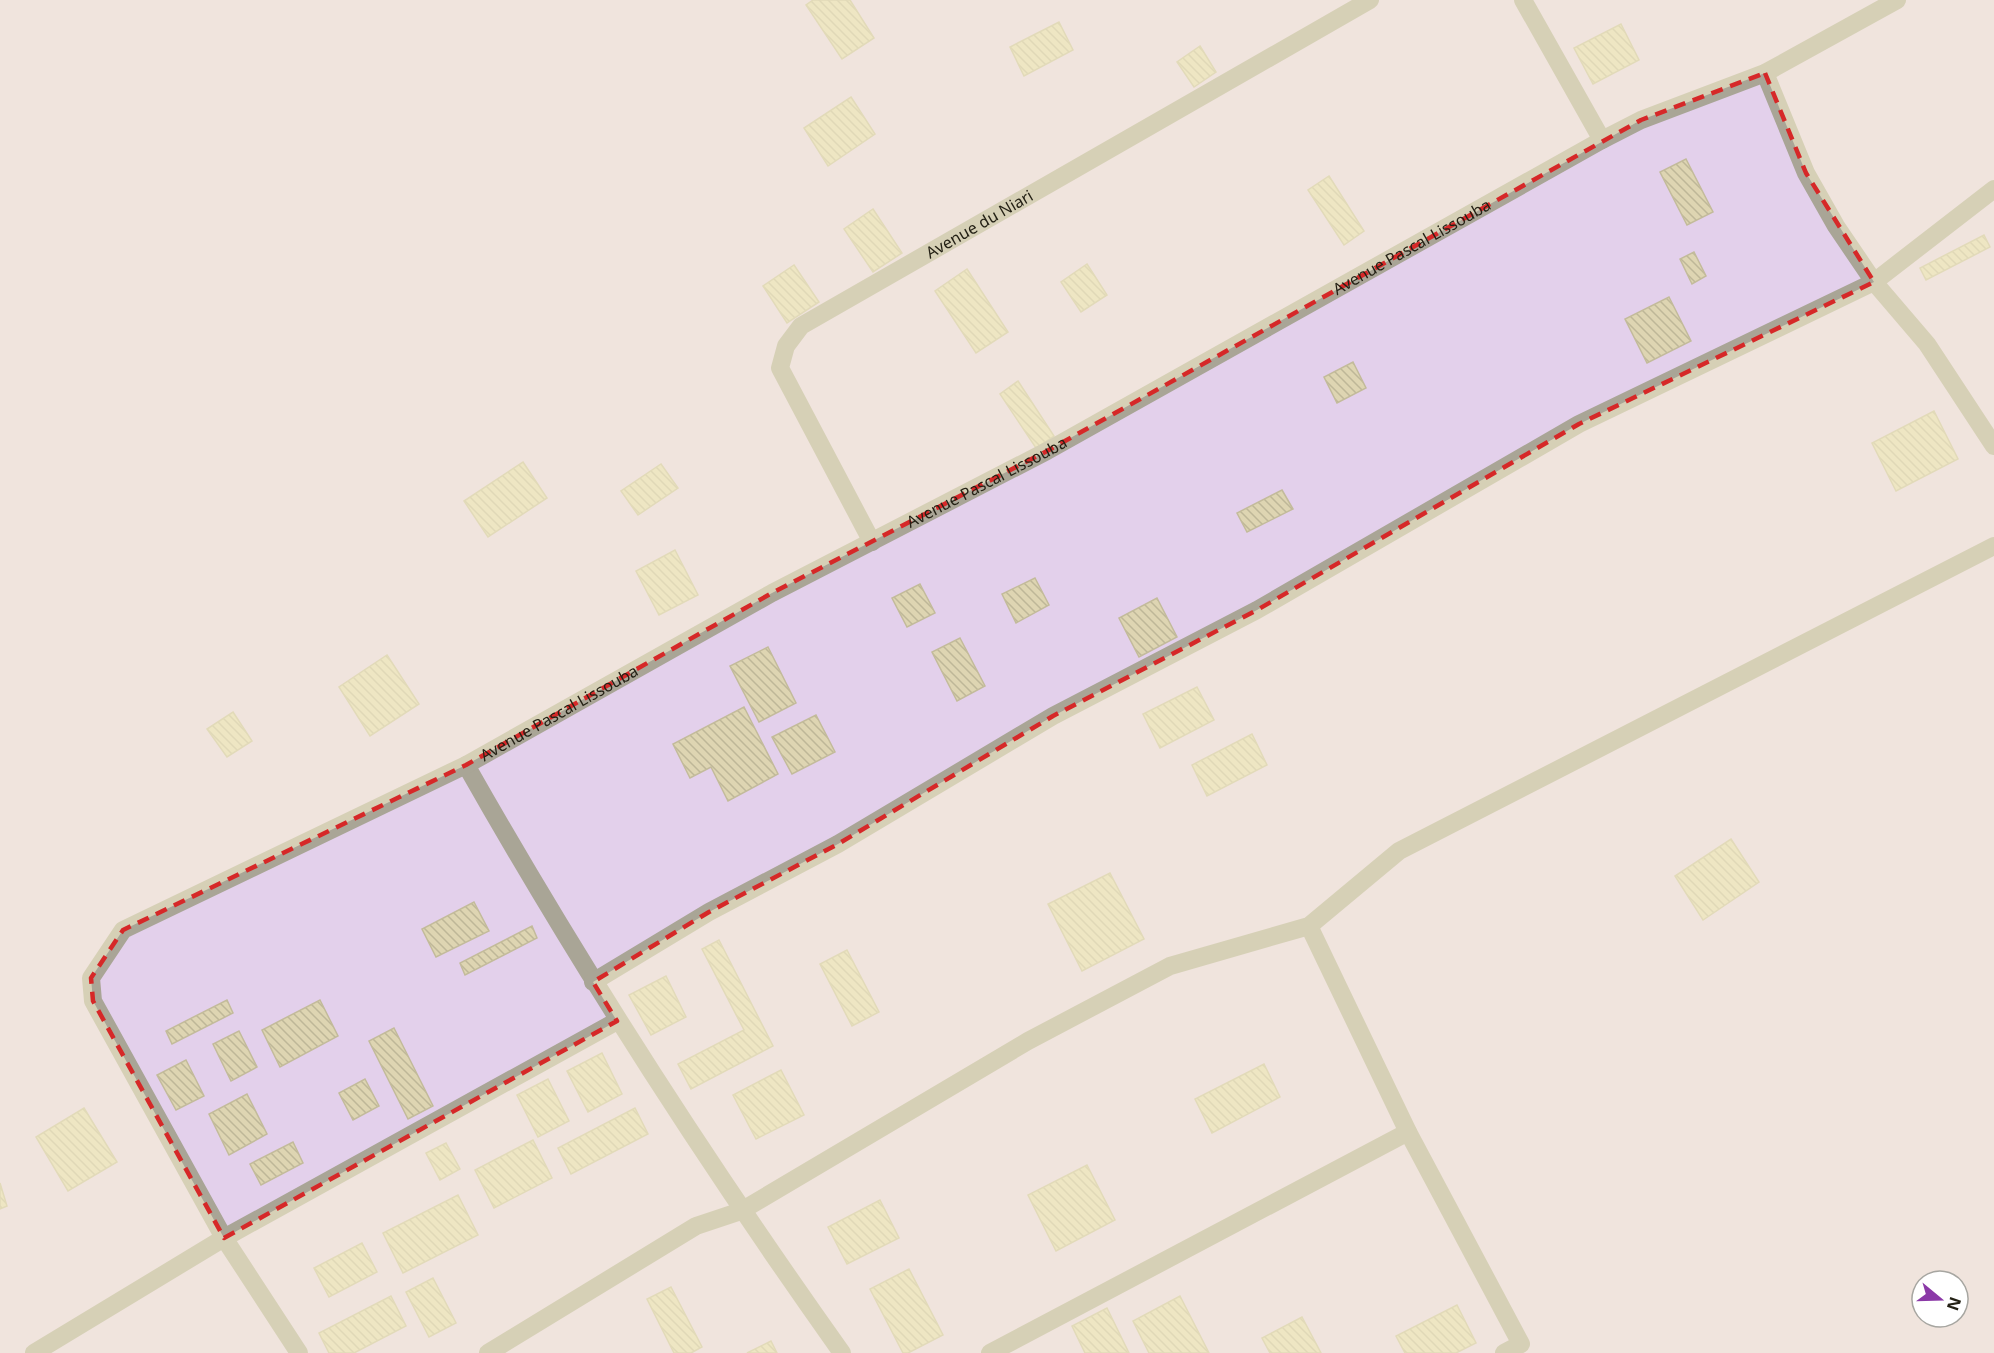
<svg xmlns="http://www.w3.org/2000/svg" width="1994" height="1353" viewBox="0 0 1994 1353" font-family="'Noto Sans',sans-serif">
<defs>
<pattern id="building-back-hatch" width="6" height="6" patternUnits="userSpaceOnUse" patternTransform="scale(1.5)"><rect width="6" height="6" fill="#ded5b2"/><path d="M-1 5l2 2M0 0l6 6M5-1l2 2" fill="none" stroke="#beb798"/></pattern>
</defs>
<rect width="100%" height="100%" fill="#fcf4d2"/>
<!-- grass -->
<path fill="#e3d0eb" fill-rule="evenodd" d="M0,0H1994V1353H0ZM1922,1281H1958V1317H1922Z"/>
<!-- building -->
<g fill="url(#building-back-hatch)" stroke="#c3bb9b" stroke-width="1.5">
<polygon points="813,0 850,0 874,38 842,59 806,5"/>
<polygon points="1059,22 1073,50 1024,76 1010,47"/>
<polygon points="1621,24 1639,60 1593,84 1574,48"/>
<polygon points="1200,46 1216,72 1194,87 1177,62"/>
<polygon points="851,97 875,134 828,166 804,128"/>
<polygon points="1686,159 1713,212 1687,225 1660,172"/>
<polygon points="1329,176 1364,231 1344,245 1308,190"/>
<polygon points="873,209 902,253 873,272 844,229"/>
<polygon points="1984,235 1990,247 1926,280 1920,268"/>
<polygon points="1694,252 1706,276 1692,284 1680,259"/>
<polygon points="1087,264 1107,295 1081,312 1061,282"/>
<polygon points="794,265 819,302 787,323 763,286"/>
<polygon points="967,269 1008,332 976,353 935,291"/>
<polygon points="1669,297 1691,341 1647,363 1625,319"/>
<polygon points="1353,362 1366,388 1337,403 1324,377"/>
<polygon points="1018,381 1054,436 1036,448 1000,394"/>
<polygon points="1934,411 1958,459 1896,491 1872,443"/>
<polygon points="523,462 547,498 488,537 464,501"/>
<polygon points="661,464 678,488 638,515 621,491"/>
<polygon points="1282,490 1293,509 1247,532 1237,513"/>
<polygon points="675,550 698,595 659,615 636,571"/>
<polygon points="1035,578 1049,605 1016,623 1002,594"/>
<polygon points="920,584 935,613 907,627 892,598"/>
<polygon points="1157,598 1177,637 1139,657 1119,618"/>
<polygon points="960,638 985,686 957,701 932,652"/>
<polygon points="768,647 796,703 759,722 730,666"/>
<polygon points="387,655 419,704 370,736 339,687"/>
<polygon points="1197,687 1214,720 1160,748 1143,714"/>
<polygon points="744,707 778,774 728,801 711,767 690,778 673,744"/>
<polygon points="233,712 252,741 227,757 207,729"/>
<polygon points="816,715 835,752 792,774 772,737"/>
<polygon points="1252,734 1267,765 1207,796 1192,765"/>
<polygon points="1731,839 1759,882 1703,920 1675,876"/>
<polygon points="1110,873 1144,939 1082,971 1048,904"/>
<polygon points="474,902 489,931 436,957 422,929"/>
<polygon points="532,926 537,938 465,975 460,963"/>
<polygon points="719,940 773,1046 691,1089 678,1064 744,1030 702,949"/>
<polygon points="847,950 879,1012 852,1026 820,964"/>
<polygon points="666,976 686,1017 651,1035 629,995"/>
<polygon points="227,1000 233,1013 172,1044 166,1031"/>
<polygon points="320,1000 338,1036 280,1067 262,1030"/>
<polygon points="394,1028 433,1106 408,1119 369,1041"/>
<polygon points="239,1031 257,1067 231,1081 213,1044"/>
<polygon points="602,1053 622,1094 588,1112 567,1071"/>
<polygon points="186,1060 204,1096 176,1110 157,1075"/>
<polygon points="1264,1064 1280,1097 1212,1133 1195,1099"/>
<polygon points="781,1070 804,1115 756,1139 733,1095"/>
<polygon points="365,1079 379,1106 353,1120 339,1093"/>
<polygon points="548,1079 569,1121 538,1137 517,1095"/>
<polygon points="247,1094 267,1134 229,1155 209,1114"/>
<polygon points="84,1108 117,1162 68,1191 36,1137"/>
<polygon points="635,1108 648,1134 571,1174 558,1148"/>
<polygon points="533,1140 552,1178 494,1208 475,1170"/>
<polygon points="293,1142 303,1163 261,1185 250,1164"/>
<polygon points="446,1143 460,1169 440,1180 426,1153"/>
<polygon points="1087,1165 1115,1220 1056,1251 1028,1195"/>
<polygon points="0,1183 7,1206 0,1209"/>
<polygon points="458,1195 478,1235 403,1273 383,1233"/>
<polygon points="880,1200 899,1238 847,1264 828,1227"/>
<polygon points="362,1243 377,1272 329,1297 314,1268"/>
<polygon points="909,1269 943,1335 908,1353 903,1353 870,1289"/>
<polygon points="433,1278 456,1323 429,1337 406,1292"/>
<polygon points="671,1287 702,1347 691,1353 674,1353 647,1299"/>
<polygon points="391,1296 406,1326 354,1353 329,1353 319,1333"/>
<polygon points="1180,1296 1209,1353 1149,1353 1133,1321"/>
<polygon points="1457,1305 1476,1343 1456,1353 1405,1353 1396,1336"/>
<polygon points="1107,1308 1129,1353 1085,1353 1072,1326"/>
<polygon points="1302,1317 1321,1353 1270,1353 1262,1338"/>
<polygon points="771,1341 777,1353 747,1353"/>
</g>
<g fill="none" stroke-linecap="round" stroke-linejoin="round">
<!-- street -->
<g stroke="#a9a596" stroke-width="18">
<polyline points="1523,0 1602,140"/>
<polyline points="1765,73 1806,173 1836,226 1874,282 1927,344 1994,446"/>
<path id="s1" d="M872,542L780,368L786,346L801,326L1370,0"/>
<path d="M466,765C581,968 707,1163 842,1353"/>
<polyline points="1309,926 1408,1132 1521,1344 1504,1353"/>
<polyline points="593,982 709,912 838,844 1053,716 1257,610 1579,424 1874,282 1994,189"/>
<polyline points="34,1353 224,1238 617,1021"/>
<path id="s2" d="M299,1353L224,1238L93,1001L91,978L123,930L466,765L772,593L1047,451L1602,140L1641,120L1765,73L1897,0"/>
<polyline points="488,1353 696,1226 741,1211 1028,1041 1170,966 1309,926 1399,851 1994,546"/>
<polyline points="990,1353 1408,1132"/>
</g>
</g>
<!-- marked area -->
<path d="M0 0H1994V1353H0ZM1765,73L1806,173L1874,282L1579,424L1257,610L1053,716L838,844L709,912L593,982L617,1021L224,1238L93,1001L91,978L123,930L466,765L772,593L1047,451L1641,120Z" fill="#fcf4d2" fill-opacity=".55" fill-rule="evenodd"/>
<path fill="none" stroke="#d62828" stroke-width="4.5" stroke-dasharray="12 8" stroke-linejoin="round" d="M1765,73L1806,173L1874,282L1579,424L1257,610L1053,716L838,844L709,912L593,982L617,1021L224,1238L93,1001L91,978L123,930L466,765L772,593L1047,451L1641,120Z"/>
<g text-anchor="middle" stroke-width="4.5" stroke-linejoin="round" paint-order="stroke">
<!-- street labels -->
<g font-size="16" fill="#242115" stroke="#fff">
<text dy="6" stroke="none"><textPath href="#s1" startOffset="450">Avenue du Niari</textPath></text>
<text dy="6" stroke="none"><textPath href="#s2" startOffset="1948">Avenue Pascal Lissouba</textPath></text>
<text dy="6" stroke="none"><textPath href="#s2" startOffset="1462">Avenue Pascal Lissouba</textPath></text>
<text dy="6" stroke="none"><textPath href="#s2" startOffset="976">Avenue Pascal Lissouba</textPath></text>
</g>
</g>
<!-- north arrow -->
<g transform="translate(1940 1299) rotate(109)"><circle r="28" fill="#ffffff" stroke="#a7a6a1" stroke-width="1.5"/>
<path d="M0-4.5L10 22L0 15L-10 22Z" fill="#8b39a7"/>
<text y="-9" font-size="16" font-weight="bold" text-anchor="middle" fill="#242115">N</text>
</g>
</svg>
